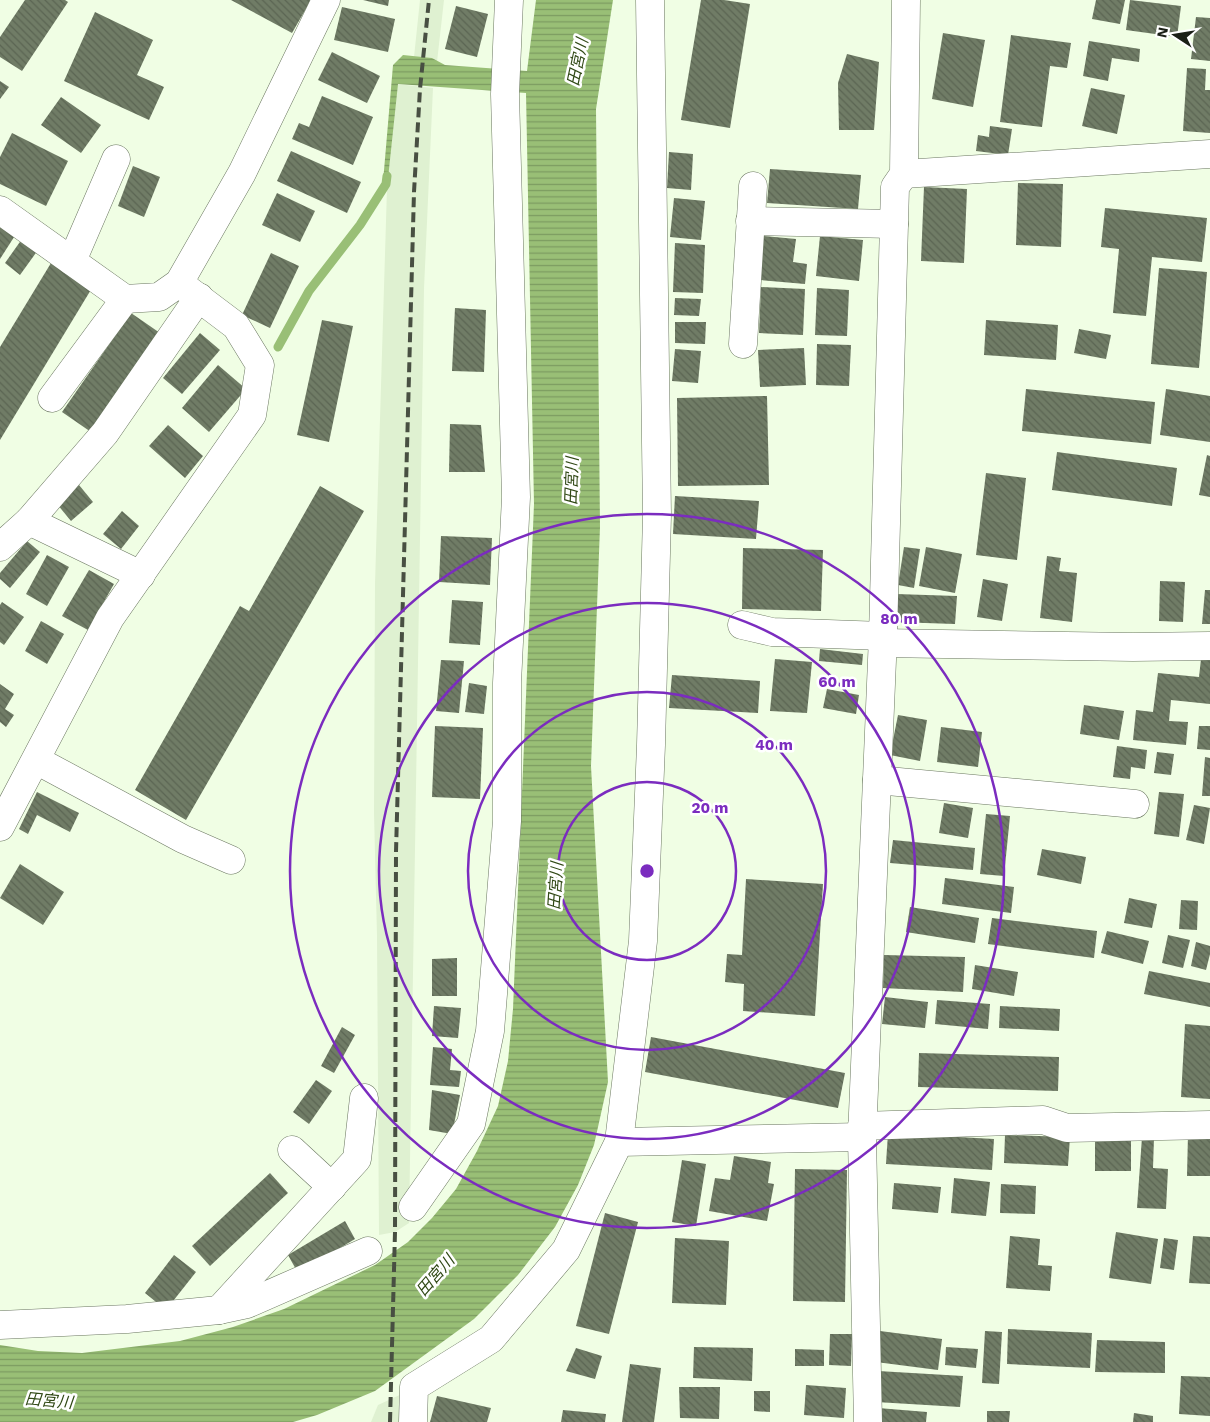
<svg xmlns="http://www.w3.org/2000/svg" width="1210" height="1422" viewBox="0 0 1210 1422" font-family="'Work Sans','Noto Sans JP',sans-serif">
<defs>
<pattern id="water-rules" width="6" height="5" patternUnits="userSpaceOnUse" patternTransform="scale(1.25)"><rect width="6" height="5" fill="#99bf76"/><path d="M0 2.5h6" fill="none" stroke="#7c9b60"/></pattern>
<pattern id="building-back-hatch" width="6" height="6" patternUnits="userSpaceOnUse" patternTransform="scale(1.25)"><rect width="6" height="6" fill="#707c66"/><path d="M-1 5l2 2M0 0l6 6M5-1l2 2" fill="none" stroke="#5b6553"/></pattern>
</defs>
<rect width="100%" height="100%" fill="#f0fee4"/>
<!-- built -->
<g fill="#dff1d1">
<polygon points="420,0 444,0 437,62 432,58 414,57"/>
<polygon points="397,84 433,88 424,289 409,1223 395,1232 379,1235 377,936 374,813 375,584 387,188"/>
<polygon points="404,1393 403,1422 371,1422 378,1405"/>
</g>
<!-- water -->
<polygon fill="url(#water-rules)" points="536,0 613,0 596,109 600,527 591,766 608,1082 594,1145 578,1185 555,1227 518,1275 474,1319 375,1391 317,1415 293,1422 0,1422 0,1345 38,1351 82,1353 180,1341 233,1327 284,1309 375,1265 408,1242 432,1218 456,1189 477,1151 498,1106 508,1061 513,1009 534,504 526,93 398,84 387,188 383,182 393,65 403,55 432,58 445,65 527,71"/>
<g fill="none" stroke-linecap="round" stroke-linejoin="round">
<!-- stream -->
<polyline stroke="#99bf76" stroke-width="9" points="278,347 309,291 360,225 386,184 387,176"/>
</g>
<!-- building -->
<g fill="url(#building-back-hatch)">
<polygon points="25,0 65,0 68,2 22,71 0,57 0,37"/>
<polygon points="231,0 311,0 292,33"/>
<polygon points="363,0 389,0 388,6"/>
<polygon points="701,0 724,0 750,4 730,128 681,120"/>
<polygon points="1096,0 1125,0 1120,24 1092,19"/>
<polygon points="1130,0 1181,6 1177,37 1126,30"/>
<polygon points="456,6 488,14 477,57 445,49"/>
<polygon points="342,7 395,19 388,52 334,40"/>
<polygon points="95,12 153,40 137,75 164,87 149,120 64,81"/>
<polygon points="1196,17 1210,18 1210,61 1191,59"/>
<polygon points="943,33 985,40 973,107 932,99"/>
<polygon points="1011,35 1071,43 1067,68 1050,66 1042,127 1000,122"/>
<polygon points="1089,41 1140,49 1139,62 1112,58 1108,81 1083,76"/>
<polygon points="332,52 380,76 367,103 318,80"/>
<polygon points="847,54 879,62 874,130 839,130 838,83"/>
<polygon points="1187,68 1206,69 1205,90 1210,90 1210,133 1183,131"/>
<polygon points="0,81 9,87 0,99"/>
<polygon points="1091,88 1125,95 1117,134 1082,126"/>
<polygon points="322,96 373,117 353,165 292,139 299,123 309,127"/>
<polygon points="61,97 101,125 81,153 41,125"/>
<polygon points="990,126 1012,129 1008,155 976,151 978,135 989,137"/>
<polygon points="12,133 68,161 46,206 0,184 0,157"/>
<polygon points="291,151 361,182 347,213 277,181"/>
<polygon points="669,152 693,154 691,190 667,188"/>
<polygon points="133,166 160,177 144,217 118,206"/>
<polygon points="770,169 861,175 858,209 767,203"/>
<polygon points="1018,183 1063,184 1061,247 1016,245"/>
<polygon points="924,187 967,189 964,263 921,261"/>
<polygon points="277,193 315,211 300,242 262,225"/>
<polygon points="674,198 705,201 701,240 670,237"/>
<polygon points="1105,208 1207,218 1202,262 1152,257 1146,316 1113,313 1119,249 1101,247"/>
<polygon points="0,224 16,234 0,259"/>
<polygon points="764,236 796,239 793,262 807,264 805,284 760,280"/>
<polygon points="820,236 863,240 859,281 816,276"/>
<polygon points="22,239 38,250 20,275 5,263"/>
<polygon points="675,243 705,245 703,293 673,292"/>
<polygon points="271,253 299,266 270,328 242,315"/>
<polygon points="51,263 92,288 0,440 0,347"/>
<polygon points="1159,268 1207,272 1199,368 1151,364"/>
<polygon points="761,287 805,289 803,335 759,333"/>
<polygon points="817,288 849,290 847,336 815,335"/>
<polygon points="675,298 701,299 699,316 674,315"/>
<polygon points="455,308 486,310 484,372 452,371"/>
<polygon points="131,313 160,333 91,432 62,412"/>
<polygon points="322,320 353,326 329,442 297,435"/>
<polygon points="986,320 1058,325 1056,360 984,355"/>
<polygon points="675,322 706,322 705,344 675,343"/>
<polygon points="1079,329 1111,335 1106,359 1074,353"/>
<polygon points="200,333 220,350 182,394 163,378"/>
<polygon points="817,344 851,345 849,386 816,385"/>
<polygon points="804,348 806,385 760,387 758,350"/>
<polygon points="675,349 701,351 698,383 672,381"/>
<polygon points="218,365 246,389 209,432 182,408"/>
<polygon points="1026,389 1155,402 1151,444 1022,431"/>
<polygon points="1166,389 1210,396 1210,442 1160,435"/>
<polygon points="767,396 769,485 678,486 677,398"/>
<polygon points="450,424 481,425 485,472 449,472"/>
<polygon points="168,425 203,456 185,478 149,446"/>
<polygon points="1057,452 1177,468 1172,506 1052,490"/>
<polygon points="1207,455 1210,456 1210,497 1199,495"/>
<polygon points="986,473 1026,478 1017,560 976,555"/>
<polygon points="79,485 93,502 71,521 57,504"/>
<polygon points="320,486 364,511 186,820 135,790 240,606 249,611"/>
<polygon points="675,496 759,501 756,539 673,534"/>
<polygon points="122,511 139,526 121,549 103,534"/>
<polygon points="441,536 492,538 490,585 439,582"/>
<polygon points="27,541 40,552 10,588 0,579 0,573"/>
<polygon points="904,547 920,549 914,588 898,585"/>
<polygon points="926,547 962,554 955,593 919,586"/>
<polygon points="743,548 823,550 821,611 742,609"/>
<polygon points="47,555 69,567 47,606 26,594"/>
<polygon points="1047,556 1061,558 1059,571 1077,573 1072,622 1040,618"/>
<polygon points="89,570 114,584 88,630 62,616"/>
<polygon points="983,579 1008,584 1002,621 977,617"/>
<polygon points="1160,581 1185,582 1183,622 1159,621"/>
<polygon points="1205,590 1210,590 1210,624 1202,624"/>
<polygon points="896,594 957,596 955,624 895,622"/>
<polygon points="452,600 483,602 480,645 449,643"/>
<polygon points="2,602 24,617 4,645 0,642 0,605"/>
<polygon points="41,621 64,634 47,664 25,651"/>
<polygon points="820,649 863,654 862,665 819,661"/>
<polygon points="1202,650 1210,651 1210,704 1171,700 1169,721 1188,722 1186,745 1133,740 1136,710 1153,712 1158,673 1199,677"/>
<polygon points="775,659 812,662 807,713 770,711"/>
<polygon points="441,660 464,661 459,713 436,711"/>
<polygon points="672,675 760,681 758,713 669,708"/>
<polygon points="469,683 487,686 484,714 465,712"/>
<polygon points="0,684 14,694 5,709 14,715 6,727 0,722"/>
<polygon points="827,689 859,695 856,714 823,708"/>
<polygon points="1084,705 1124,711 1119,740 1080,734"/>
<polygon points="898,715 927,720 920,761 890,755"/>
<polygon points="435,726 483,728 480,799 432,797"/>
<polygon points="1199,726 1210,726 1210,750 1197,749"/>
<polygon points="941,727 982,732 978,767 937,762"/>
<polygon points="1117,746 1147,750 1145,769 1131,767 1130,779 1113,777"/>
<polygon points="1157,752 1174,754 1171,775 1154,773"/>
<polygon points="1205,757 1210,758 1210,796 1202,796"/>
<polygon points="37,792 79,813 70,832 37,815 28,834 19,829"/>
<polygon points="1159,792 1184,794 1179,837 1154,834"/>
<polygon points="944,803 973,808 968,838 939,833"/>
<polygon points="1194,805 1210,808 1204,844 1186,840"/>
<polygon points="986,814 1010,816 1004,876 980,874"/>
<polygon points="893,840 975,848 973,870 890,863"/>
<polygon points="1042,849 1086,857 1081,884 1037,875"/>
<polygon points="20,864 64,892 43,925 0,898"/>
<polygon points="945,878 1014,887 1011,913 942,904"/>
<polygon points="746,879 823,884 815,1016 743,1011 744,984 725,982 727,954 742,955"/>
<polygon points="1129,898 1157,904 1152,928 1124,923"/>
<polygon points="1181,900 1198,901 1197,930 1179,929"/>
<polygon points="910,907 979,918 975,943 906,932"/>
<polygon points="992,918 1097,931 1094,958 988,944"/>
<polygon points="1107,931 1149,941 1143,964 1101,953"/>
<polygon points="1168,935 1190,940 1183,968 1162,963"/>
<polygon points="1196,942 1210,946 1210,954 1206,970 1191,966"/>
<polygon points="884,955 965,957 963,992 883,988"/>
<polygon points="457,958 457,996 432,996 432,959"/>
<polygon points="975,965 1018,972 1014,996 972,989"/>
<polygon points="1149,971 1210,983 1210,1007 1144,994"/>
<polygon points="885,997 928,1002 925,1028 882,1024"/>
<polygon points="937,1000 990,1004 988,1029 935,1024"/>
<polygon points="434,1006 461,1008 458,1038 432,1036"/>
<polygon points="1000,1006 1060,1009 1059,1031 999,1028"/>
<polygon points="1185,1024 1210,1026 1210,1099 1181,1097"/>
<polygon points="342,1027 355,1035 334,1073 321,1066"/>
<polygon points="651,1037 845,1073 838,1108 645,1072"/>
<polygon points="433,1047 452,1049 450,1070 461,1071 459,1087 430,1085"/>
<polygon points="919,1053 1059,1057 1058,1091 918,1087"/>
<polygon points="316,1080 332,1091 309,1124 293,1112"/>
<polygon points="432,1090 460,1095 452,1134 429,1130"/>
<polygon points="888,1133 994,1139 992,1170 886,1164"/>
<polygon points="1188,1134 1210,1135 1210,1176 1187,1176"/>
<polygon points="1005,1135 1070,1137 1068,1166 1004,1163"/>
<polygon points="1142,1137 1154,1138 1153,1168 1168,1169 1166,1209 1137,1208"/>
<polygon points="1131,1138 1131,1171 1095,1171 1095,1139"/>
<polygon points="734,1156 771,1162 768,1183 774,1184 767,1221 709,1211 715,1178 730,1180"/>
<polygon points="682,1160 706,1164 696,1226 672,1222"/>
<polygon points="795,1169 847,1170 845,1302 793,1301"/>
<polygon points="270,1173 288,1193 210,1266 192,1246"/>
<polygon points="954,1178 990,1182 986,1216 951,1213"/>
<polygon points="894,1183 941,1187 938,1213 892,1209"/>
<polygon points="1001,1184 1036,1186 1035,1214 1000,1213"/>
<polygon points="605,1213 638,1222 609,1334 576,1326"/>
<polygon points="345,1221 355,1239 298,1273 288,1255"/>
<polygon points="1116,1232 1158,1239 1151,1284 1109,1278"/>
<polygon points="1010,1236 1040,1239 1038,1265 1052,1266 1050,1291 1006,1288"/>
<polygon points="1193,1236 1210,1237 1210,1284 1189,1283"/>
<polygon points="675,1238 729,1241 726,1305 672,1303"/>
<polygon points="1164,1238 1178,1240 1174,1270 1160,1268"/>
<polygon points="174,1255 196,1272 166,1310 145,1293"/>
<polygon points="1008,1329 1092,1333 1090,1368 1007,1364"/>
<polygon points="880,1331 942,1339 938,1370 876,1362"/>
<polygon points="985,1331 1002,1332 999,1384 982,1383"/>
<polygon points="830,1334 852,1334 851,1366 829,1365"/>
<polygon points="1097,1340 1165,1342 1165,1373 1095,1372"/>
<polygon points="694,1347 753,1348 752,1381 693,1378"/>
<polygon points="946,1347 978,1349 976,1368 945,1365"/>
<polygon points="576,1348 602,1356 595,1379 566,1371"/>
<polygon points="795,1349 824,1350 824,1366 795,1366"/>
<polygon points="630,1364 661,1368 654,1422 622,1422"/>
<polygon points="878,1371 963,1376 960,1407 876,1402"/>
<polygon points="1181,1376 1210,1377 1210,1416 1179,1414"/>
<polygon points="806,1385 846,1388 844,1418 804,1415"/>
<polygon points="679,1387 720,1387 719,1419 680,1418"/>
<polygon points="754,1391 770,1391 770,1412 754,1411"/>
<polygon points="437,1396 491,1408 487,1422 430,1422"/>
<polygon points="878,1408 927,1412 926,1422 877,1422"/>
<polygon points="563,1410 606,1414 605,1422 561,1422"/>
<polygon points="987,1411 1010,1411 1009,1422 987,1422"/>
<polygon points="1134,1413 1153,1416 1153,1422 1133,1422"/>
</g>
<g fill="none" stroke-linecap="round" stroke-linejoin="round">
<defs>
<g id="minor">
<polyline points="904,174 1210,154"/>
<polyline points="0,210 125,299 159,297 179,283 242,173 326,0"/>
<polyline points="750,221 894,224"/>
<polyline points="72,261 116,159"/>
<polyline points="743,344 753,186"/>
<polyline points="52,398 125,299"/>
<polyline points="29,521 141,575"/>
<polyline points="0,547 29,521 105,433 199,297"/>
<polyline points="742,625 772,632 883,636"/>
<polyline points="882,643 1133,647 1210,646"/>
<polyline points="36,760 183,839 231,860"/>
<polyline points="877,780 1135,804"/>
<polyline points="0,827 110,618 252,415 260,365 236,326 179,283"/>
<polyline points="862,1126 1043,1120 1067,1128 1210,1125"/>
<polyline points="619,1142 862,1137"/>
<polyline points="292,1150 332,1187"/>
<polyline points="413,1207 471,1124 490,1031 507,821 507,683 516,497 505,94 509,0"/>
<polyline points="219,1310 357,1159 364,1098"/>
<polyline points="0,1325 127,1319 219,1310 247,1304 368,1251"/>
<polyline points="413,1422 414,1387 491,1339 566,1250 619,1142 643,941 651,745 657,515 650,0"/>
<polyline points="868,1422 862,1137 883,636 894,224 895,187 904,174 906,0"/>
</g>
</defs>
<!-- minor casing -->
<use href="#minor" stroke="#6b7761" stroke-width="29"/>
<!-- minor -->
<use href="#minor" stroke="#fff" stroke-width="28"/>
<!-- rail -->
<polyline stroke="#484f42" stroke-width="4" stroke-dasharray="10 5" stroke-linecap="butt" points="390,1422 395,1232 396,852 414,192 420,89 429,0"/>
</g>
<!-- distance rings -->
<g fill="none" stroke="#7b2cbf" stroke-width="2.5">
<circle cx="647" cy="871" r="89"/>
<circle cx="647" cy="871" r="179"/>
<circle cx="647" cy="871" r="268"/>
<circle cx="647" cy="871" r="357"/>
</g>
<g text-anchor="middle" stroke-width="5" stroke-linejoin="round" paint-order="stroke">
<!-- water labels -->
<g font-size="16" font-style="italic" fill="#314916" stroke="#fff">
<text transform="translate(577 62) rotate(-78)" y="6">田宮川</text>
<text transform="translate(571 481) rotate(-88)" y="6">田宮川</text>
<text transform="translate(555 886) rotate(-86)" y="6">田宮川</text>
<text transform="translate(435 1275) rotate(-49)" y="6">田宮川</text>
<text transform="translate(49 1400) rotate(5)" y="6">田宮川</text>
</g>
</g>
<circle cx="647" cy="871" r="8" fill="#7b2cbf" stroke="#fff" stroke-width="2.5"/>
<g font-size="15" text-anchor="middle" font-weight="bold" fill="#7b2cbf" stroke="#fff" stroke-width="5" stroke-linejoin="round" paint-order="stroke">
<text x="899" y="624">80 m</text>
<text x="837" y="687">60 m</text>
<text x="774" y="750">40 m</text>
<text x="710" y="813">20 m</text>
</g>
<!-- north arrow -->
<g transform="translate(1175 35) rotate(282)" stroke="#ffffff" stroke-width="4" paint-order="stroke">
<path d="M0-4L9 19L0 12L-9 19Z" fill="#1a1f16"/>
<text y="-8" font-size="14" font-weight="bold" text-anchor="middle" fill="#1a1f16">N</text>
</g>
</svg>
